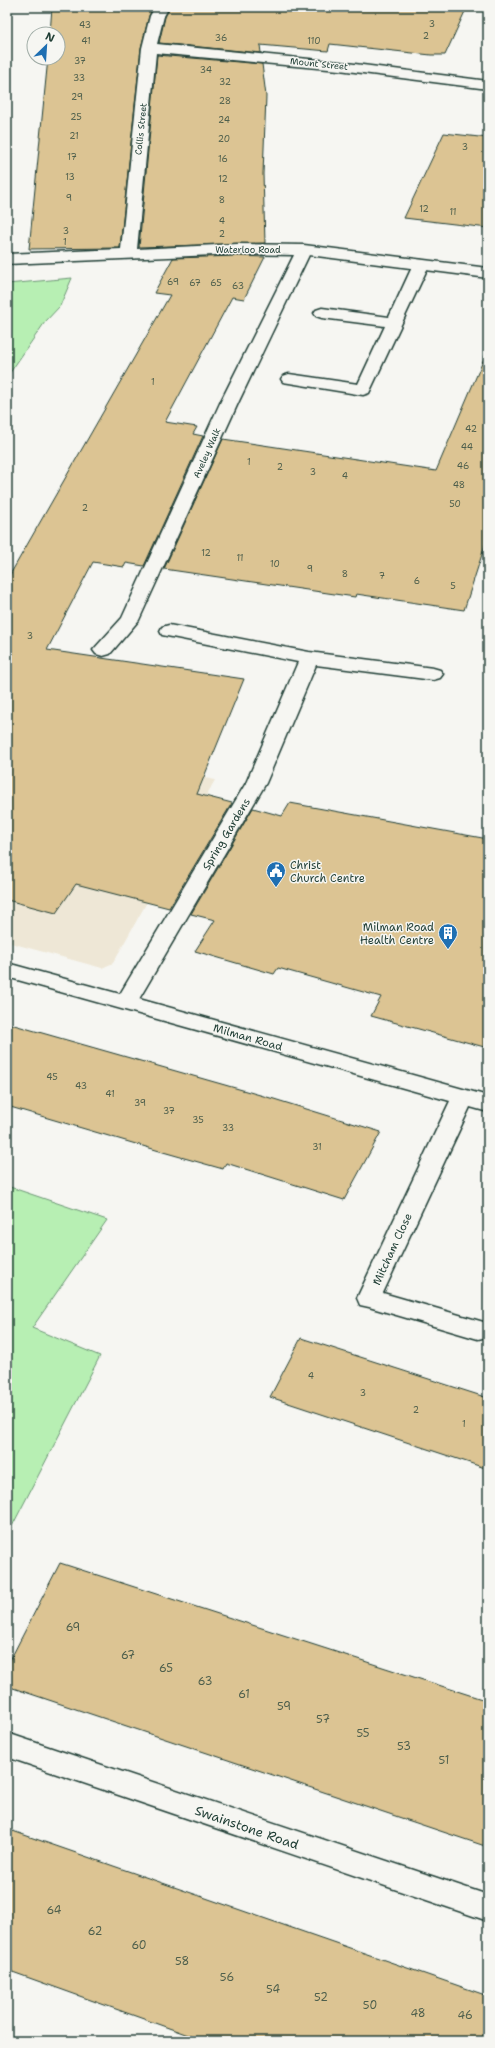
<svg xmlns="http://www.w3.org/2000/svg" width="495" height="2048" viewBox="0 0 495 2048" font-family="'Shantell Sans',sans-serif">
<rect width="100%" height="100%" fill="#f6f6f2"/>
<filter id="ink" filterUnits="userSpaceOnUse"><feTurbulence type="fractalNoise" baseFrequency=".025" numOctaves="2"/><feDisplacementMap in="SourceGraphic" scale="8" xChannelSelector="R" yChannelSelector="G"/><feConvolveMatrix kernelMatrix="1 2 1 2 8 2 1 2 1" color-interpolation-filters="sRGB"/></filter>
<g filter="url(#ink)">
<!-- built -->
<polygon fill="#eee7d6" points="7,728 215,780 113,963 102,968 7,942"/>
<!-- green -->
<g fill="#b7efb3" stroke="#6b9674">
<polygon points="72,278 60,306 45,322 7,377 7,284"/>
<polygon points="7,1186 107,1220 32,1328 100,1356 7,1536"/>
</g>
<!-- building -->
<g fill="#dcc493" stroke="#1f3d34">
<polygon points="52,7 153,7 149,16 141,48 120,248 29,249 48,58 58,58 58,34 50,34"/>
<polygon points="170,7 467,7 445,55 431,55 330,44 328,51 260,45 261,53 159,43 165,17"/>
<polygon points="157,55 262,64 266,96 263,174 265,243 139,247"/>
<polygon points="444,133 488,138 488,228 404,218"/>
<polygon points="237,256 265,257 244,299 232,297 165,422 197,427 193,434 203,436 144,566 126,563 124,567 93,562 47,650 244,679 197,794 232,803 169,908 76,884 56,913 7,900 7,580 170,295 154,293 173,258"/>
<polygon points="488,349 488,536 464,610 356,594 355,597 164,569 223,439 436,471"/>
<polygon points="290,803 488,839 488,1048 371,1016 381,997 278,968 274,974 195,951 215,920 191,914 253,808 282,816"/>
<polygon points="7,1023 274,1099 381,1132 344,1200 226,1163 223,1169 163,1152 7,1106"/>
<polygon points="301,1338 488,1398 488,1469 270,1397"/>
<polygon points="60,1563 488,1701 488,1847 7,1686 7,1666"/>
<polygon points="7,1829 488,1996 488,2041 205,2041 7,1970"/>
</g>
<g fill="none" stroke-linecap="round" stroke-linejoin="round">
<defs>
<polygon id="service" points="421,260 426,262 429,265 369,393 363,395 283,382 281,379 283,376 289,374 358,384 385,326 322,318 316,316 314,313 316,310 322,308 389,317 413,265 416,262"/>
<g id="minor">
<polygon points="155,7 169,7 164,16 157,44 339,62 488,81 488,89 339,70 156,53 137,249 237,244 304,245 488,268 488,278 309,255 239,401 139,620 110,654 103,656 96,654 93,650 122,618 221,401 294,255 237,254 7,264 7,254 121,249 142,48 150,16"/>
<polygon points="169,625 309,652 433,668 440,670 443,674 440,678 433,680 316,665 266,783 139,999 488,1096 488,1112 470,1107 383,1293 487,1323 487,1337 478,1339 369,1307 360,1305 357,1298 450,1101 7,977 7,963 120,994 246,783 298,662 162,635 160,631 162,627"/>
<polygon points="7,1733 488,1895 488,1921 7,1757"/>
</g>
</defs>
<!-- service casing -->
<use href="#service" stroke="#1f3d34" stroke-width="3"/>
<!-- minor casing -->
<use href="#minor" stroke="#1f3d34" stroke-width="3"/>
<!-- service -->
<use href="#service" fill="#f6f6f2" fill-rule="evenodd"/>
<!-- minor -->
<use href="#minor" fill="#f6f6f2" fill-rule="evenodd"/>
</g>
</g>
<!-- icons -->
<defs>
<symbol id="civic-pin" viewBox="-11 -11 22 30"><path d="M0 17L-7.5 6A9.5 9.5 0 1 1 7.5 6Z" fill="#1f6fb2" stroke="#f6f6f2"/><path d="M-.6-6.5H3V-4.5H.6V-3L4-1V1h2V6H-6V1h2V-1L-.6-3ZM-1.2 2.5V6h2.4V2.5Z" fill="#fff"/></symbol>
<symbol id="building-pin" viewBox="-11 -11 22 30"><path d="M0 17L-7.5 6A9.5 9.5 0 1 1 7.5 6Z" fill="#1f6fb2" stroke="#f6f6f2"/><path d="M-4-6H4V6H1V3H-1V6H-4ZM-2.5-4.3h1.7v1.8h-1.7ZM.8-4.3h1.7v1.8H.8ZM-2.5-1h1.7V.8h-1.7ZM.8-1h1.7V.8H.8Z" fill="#fff"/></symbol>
</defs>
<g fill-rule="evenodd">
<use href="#civic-pin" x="265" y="860" width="22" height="30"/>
<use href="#building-pin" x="437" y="922" width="22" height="30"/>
</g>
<g text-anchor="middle" stroke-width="3" stroke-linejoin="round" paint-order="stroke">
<!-- number labels -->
<g font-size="9" fill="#4e5f4c">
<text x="432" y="27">3</text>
<text x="85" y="28">43</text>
<text x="426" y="39">2</text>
<text x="221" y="41">36</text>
<text x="86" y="44">41</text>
<text x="314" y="44">110</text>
<text x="80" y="64">37</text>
<text x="206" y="73">34</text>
<text x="79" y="81">33</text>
<text x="225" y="85">32</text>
<text x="77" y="100">29</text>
<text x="225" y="104">28</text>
<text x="76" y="120">25</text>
<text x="224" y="123">24</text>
<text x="74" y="139">21</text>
<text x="224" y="142">20</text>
<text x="465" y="150">3</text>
<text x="72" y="160">17</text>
<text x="223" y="162">16</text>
<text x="70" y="180">13</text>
<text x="223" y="182">12</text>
<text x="69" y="201">9</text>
<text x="222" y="203">8</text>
<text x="424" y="212">12</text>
<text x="453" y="215">11</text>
<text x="222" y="224">4</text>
<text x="66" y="234">3</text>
<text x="222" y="237">2</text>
<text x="65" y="245">1</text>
<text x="173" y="285">69</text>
<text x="195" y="286">67</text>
<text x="216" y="286">65</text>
<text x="238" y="289">63</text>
<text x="153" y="385">1</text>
<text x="471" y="432">42</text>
<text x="467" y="450">44</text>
<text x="249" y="465">1</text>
<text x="463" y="469">46</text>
<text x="280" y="470">2</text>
<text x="313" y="475">3</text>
<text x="345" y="479">4</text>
<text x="459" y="488">48</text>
<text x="455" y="507">50</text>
<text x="85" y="511">2</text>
<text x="206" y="556">12</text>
<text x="240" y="561">11</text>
<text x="275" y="567">10</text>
<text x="310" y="572">9</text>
<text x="345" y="577">8</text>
<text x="382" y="579">7</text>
<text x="417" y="584">6</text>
<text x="453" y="589">5</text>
<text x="30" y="639">3</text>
<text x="52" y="1080">45</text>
<text x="81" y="1089">43</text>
<text x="110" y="1097">41</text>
<text x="140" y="1106">39</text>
<text x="169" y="1114">37</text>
<text x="198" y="1123">35</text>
<text x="228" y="1131">33</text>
<text x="317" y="1150">31</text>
<text x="311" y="1379">4</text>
<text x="363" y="1396">3</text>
<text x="416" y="1413">2</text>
<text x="464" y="1427">1</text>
</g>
<!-- far-street labels -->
<g font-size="9" fill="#1f3d34" stroke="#f6f6f2">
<text transform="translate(319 64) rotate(6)" y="3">Mount Street</text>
<text transform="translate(141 129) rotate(-84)" y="3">Collis Street</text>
<text x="248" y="253">Waterloo Road</text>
<text transform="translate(207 453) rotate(-66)" y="3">Aveley Walk</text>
</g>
<!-- street labels -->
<g font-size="11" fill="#1f3d34" stroke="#f6f6f2">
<text transform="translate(226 834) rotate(-59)" y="4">Spring Gardens</text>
<text transform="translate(248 1037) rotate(16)" y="4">Milman Road</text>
<text transform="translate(392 1249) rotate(-65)" y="4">Mitcham Close</text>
</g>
<!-- poi labels -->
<g font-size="11" fill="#1f3d34" stroke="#f6f6f2" text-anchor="start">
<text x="290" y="869">Christ<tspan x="290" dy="13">Church Centre</tspan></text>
<text x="434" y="931" text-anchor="end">Milman Road<tspan x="434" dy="13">Health Centre</tspan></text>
</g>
<!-- near-number labels -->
<g font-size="11" fill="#4e5f4c">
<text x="73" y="1631">69</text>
<text x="128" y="1659">67</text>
<text x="166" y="1672">65</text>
<text x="205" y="1685">63</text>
<text x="244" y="1698">61</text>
<text x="284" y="1710">59</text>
<text x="323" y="1723">57</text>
<text x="363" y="1737">55</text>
<text x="404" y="1750">53</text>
<text x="444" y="1764">51</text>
<text x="54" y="1914">64</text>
<text x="95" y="1935">62</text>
<text x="139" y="1949">60</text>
<text x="182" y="1965">58</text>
<text x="227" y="1981">56</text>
<text x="273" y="1993">54</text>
<text x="321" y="2001">52</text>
<text x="370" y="2009">50</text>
<text x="418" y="2017">48</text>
<text x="465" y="2019">46</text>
</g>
<!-- near-street labels -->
<g font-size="13" fill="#1f3d34" stroke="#f6f6f2">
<text transform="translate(247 1827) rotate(19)" y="5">Swainstone Road</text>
</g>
</g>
<!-- margin -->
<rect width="495" height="2048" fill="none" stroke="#f6f6f2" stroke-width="24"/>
<rect x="12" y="12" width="471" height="2024" fill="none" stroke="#1f3d34" stroke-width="1.5" filter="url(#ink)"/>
<!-- north arrow -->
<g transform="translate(46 46) rotate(25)"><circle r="19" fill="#f6f6f2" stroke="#a0aca6"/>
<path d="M0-3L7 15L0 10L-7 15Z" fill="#1f6fb2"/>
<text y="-6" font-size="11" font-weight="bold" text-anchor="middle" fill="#1f3d34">N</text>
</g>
</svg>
